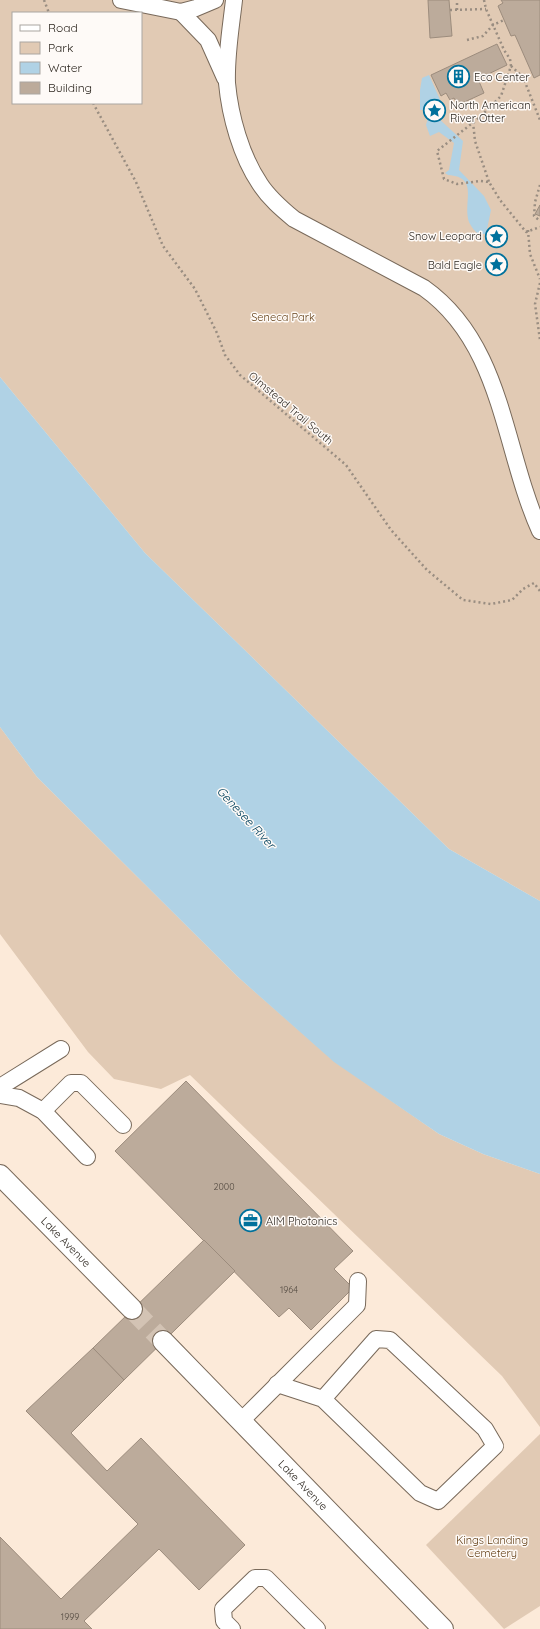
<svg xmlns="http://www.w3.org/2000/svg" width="540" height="1629" viewBox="0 0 540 1629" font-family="Quicksand,sans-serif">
<rect width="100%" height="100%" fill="#fcead9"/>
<!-- green -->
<g fill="#e1cab4" fill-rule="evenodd">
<path d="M0,0H540V901L449,849L145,553L0,377ZM13,13H141V103H13Z"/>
<polygon points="0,727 37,777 238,977 334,1061 439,1134 483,1154 540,1174 540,1427 502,1376 190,1075 161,1089 114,1079 88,1052 0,934"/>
<polygon points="540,1434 540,1606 504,1629 426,1545"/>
</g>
<!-- water -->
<g fill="#b0d2e5">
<path d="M429,75L442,104L438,109L437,117L463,141L459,170L484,196L491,210L486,234H478C475,231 472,228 470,224C461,204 481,177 448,175L445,173L449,170L454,143L439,132L430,136L426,125L430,110H420V90L422,78Z"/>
<polygon points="0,377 145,553 449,849 540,901 540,1174 483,1154 439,1134 334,1062 238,977 37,777 0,727"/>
</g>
<!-- building -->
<g fill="#bcab9b" stroke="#9c8c7d">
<polygon points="428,0 449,0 452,36 430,38"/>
<polygon points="501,0 540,0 540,75 534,78 515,35 511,36 498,6 503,3"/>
<polygon points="497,44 507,65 478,79 484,93 458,105 454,98 450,100 446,93 441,96 431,75"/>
<polygon points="540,205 540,216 535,214"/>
<polygon points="186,1081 353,1251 334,1269 353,1288 311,1330 289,1308 279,1317 115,1151"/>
<polygon points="204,1240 235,1271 124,1380 93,1348"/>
<polygon points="93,1348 124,1380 71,1433 107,1471 141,1438 245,1545 199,1590 159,1549 84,1621 92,1629 0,1629 0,1537 61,1599 138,1524 26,1411"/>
</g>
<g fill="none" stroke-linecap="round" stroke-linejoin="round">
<!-- major-tunnel -->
<polyline stroke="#d3c3b4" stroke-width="20" stroke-dasharray="20 10" stroke-linecap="butt" points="132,1309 163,1341"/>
<defs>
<g id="minor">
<polyline points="121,0 181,12 196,8 215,0"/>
<path d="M234,0C231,27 226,55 227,83C230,116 241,156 260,184C269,198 282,209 294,219L424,288C503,344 503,449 540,531"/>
<polyline points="181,12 208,40 225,78"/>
<polyline points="0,1087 61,1049"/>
<polyline points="0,1095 19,1098 43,1111 87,1157"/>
<polyline points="43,1111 71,1083 81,1083 123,1125"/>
<polyline points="277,1384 323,1399 420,1493 438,1501 495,1446 485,1429 390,1340 376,1339 323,1399"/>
<polyline points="241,1421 357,1305 358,1281"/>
<polyline points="232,1629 224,1621 223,1609 255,1578 266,1578 317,1629"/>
</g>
<g id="major">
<path id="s1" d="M0,1175L132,1309"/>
<path id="s2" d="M163,1341L443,1629"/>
</g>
</defs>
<!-- minor casing -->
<use href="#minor" stroke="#78695a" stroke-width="18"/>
<!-- major casing -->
<use href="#major" stroke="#78695a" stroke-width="22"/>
<!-- path -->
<g stroke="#998d81" stroke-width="2.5" stroke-dasharray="2 3" stroke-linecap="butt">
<polyline points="44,0 49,13"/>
<polyline points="484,0 486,9 504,50 510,59 511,66 501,96 480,117 437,151 444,179 457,184 480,181 489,182 500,200 526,232 540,227"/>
<polyline points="450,10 486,9"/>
<polyline points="457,10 457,0"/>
<polyline points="467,40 483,36 493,25 504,20"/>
<polyline points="511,66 523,77 540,120"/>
<polyline points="93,103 136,182 163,246 195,289 217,333 225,355 240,375 346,465 391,530 427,570 463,600 491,604 512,600 523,589 534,583 540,591"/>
<polyline points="473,122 475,141 489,182"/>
<polyline points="540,185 535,202 534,216 540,221"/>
<polyline points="528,230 530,254 540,279"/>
<polyline points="540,283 535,304 540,340"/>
</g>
<!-- minor -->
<use href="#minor" stroke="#fff" stroke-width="16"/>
<!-- major -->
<use href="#major" stroke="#fff" stroke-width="20"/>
</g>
<!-- icons -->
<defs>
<symbol id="building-ring" viewBox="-11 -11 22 22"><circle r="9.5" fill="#fefaf7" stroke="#00719c" stroke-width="1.5"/><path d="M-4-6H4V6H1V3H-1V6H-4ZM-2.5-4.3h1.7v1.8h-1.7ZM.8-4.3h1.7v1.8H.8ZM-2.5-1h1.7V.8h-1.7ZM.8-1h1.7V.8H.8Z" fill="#00719c"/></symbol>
<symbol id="sight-ring" viewBox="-11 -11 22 22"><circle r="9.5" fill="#fefaf7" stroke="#00719c" stroke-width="1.5"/><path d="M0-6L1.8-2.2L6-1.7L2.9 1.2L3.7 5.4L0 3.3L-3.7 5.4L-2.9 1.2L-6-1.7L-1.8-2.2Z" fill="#00719c"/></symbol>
<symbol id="office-ring" viewBox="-11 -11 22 22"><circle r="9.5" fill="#fefaf7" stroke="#00719c" stroke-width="1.5"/><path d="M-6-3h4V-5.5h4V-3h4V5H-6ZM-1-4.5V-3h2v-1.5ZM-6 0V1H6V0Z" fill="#00719c"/></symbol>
</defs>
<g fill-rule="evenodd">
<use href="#building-ring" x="446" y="64" width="25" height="25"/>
<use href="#sight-ring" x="422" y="98" width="25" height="25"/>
<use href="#sight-ring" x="484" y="224" width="25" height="25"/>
<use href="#sight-ring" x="484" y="252" width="25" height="25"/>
<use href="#office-ring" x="238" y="1208" width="25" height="25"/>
</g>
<g text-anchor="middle" stroke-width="3" stroke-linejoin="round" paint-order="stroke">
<!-- number labels -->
<g font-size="9" fill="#51483f">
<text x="224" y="1190">2000</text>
<text x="289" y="1293">1964</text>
<text x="70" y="1620">1999</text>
</g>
<!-- poi labels -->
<g font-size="11" fill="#2d2720" stroke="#fefaf7" text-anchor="start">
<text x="474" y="81">Eco Center</text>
<text x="450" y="109">North American<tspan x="450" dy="13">River Otter</tspan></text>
<text x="482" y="240" text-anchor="end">Snow Leopard</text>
<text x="482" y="269" text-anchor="end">Bald Eagle</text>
<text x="266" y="1225">AIM Photonics</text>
</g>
<!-- park labels -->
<g font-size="11" fill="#633f15" stroke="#fefaf7">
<text x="283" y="321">Seneca Park</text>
<text x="492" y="1544">Kings Landing<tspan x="492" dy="13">Cemetery</tspan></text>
</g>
<!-- street labels -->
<g font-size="11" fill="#2d2720" stroke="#fefaf7">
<text transform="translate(291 408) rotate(40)" y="4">Olmstead Trail South</text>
<text dy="4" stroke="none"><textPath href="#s1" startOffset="94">Lake Avenue</textPath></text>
<text dy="4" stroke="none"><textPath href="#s2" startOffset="201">Lake Avenue</textPath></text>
</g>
<!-- water labels -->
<g font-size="12" font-style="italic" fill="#00415d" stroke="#fefaf7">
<text transform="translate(246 818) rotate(47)" y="4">Genesee River</text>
</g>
</g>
<!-- legend -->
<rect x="12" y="12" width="130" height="92" fill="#fefaf7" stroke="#aaa6a1"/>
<rect x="20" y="25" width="20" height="6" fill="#ffffff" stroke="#aaa6a1"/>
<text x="48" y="32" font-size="12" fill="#2d2720">Road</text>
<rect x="20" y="42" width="20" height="12" fill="#e1cab4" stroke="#aaa6a1"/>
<text x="48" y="52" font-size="12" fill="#2d2720">Park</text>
<rect x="20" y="62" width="20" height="12" fill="#b0d2e5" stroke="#aaa6a1"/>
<text x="48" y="72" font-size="12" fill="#2d2720">Water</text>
<rect x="20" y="82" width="20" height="12" fill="#bcab9b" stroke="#aaa6a1"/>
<text x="48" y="92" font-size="12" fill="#2d2720">Building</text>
</svg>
